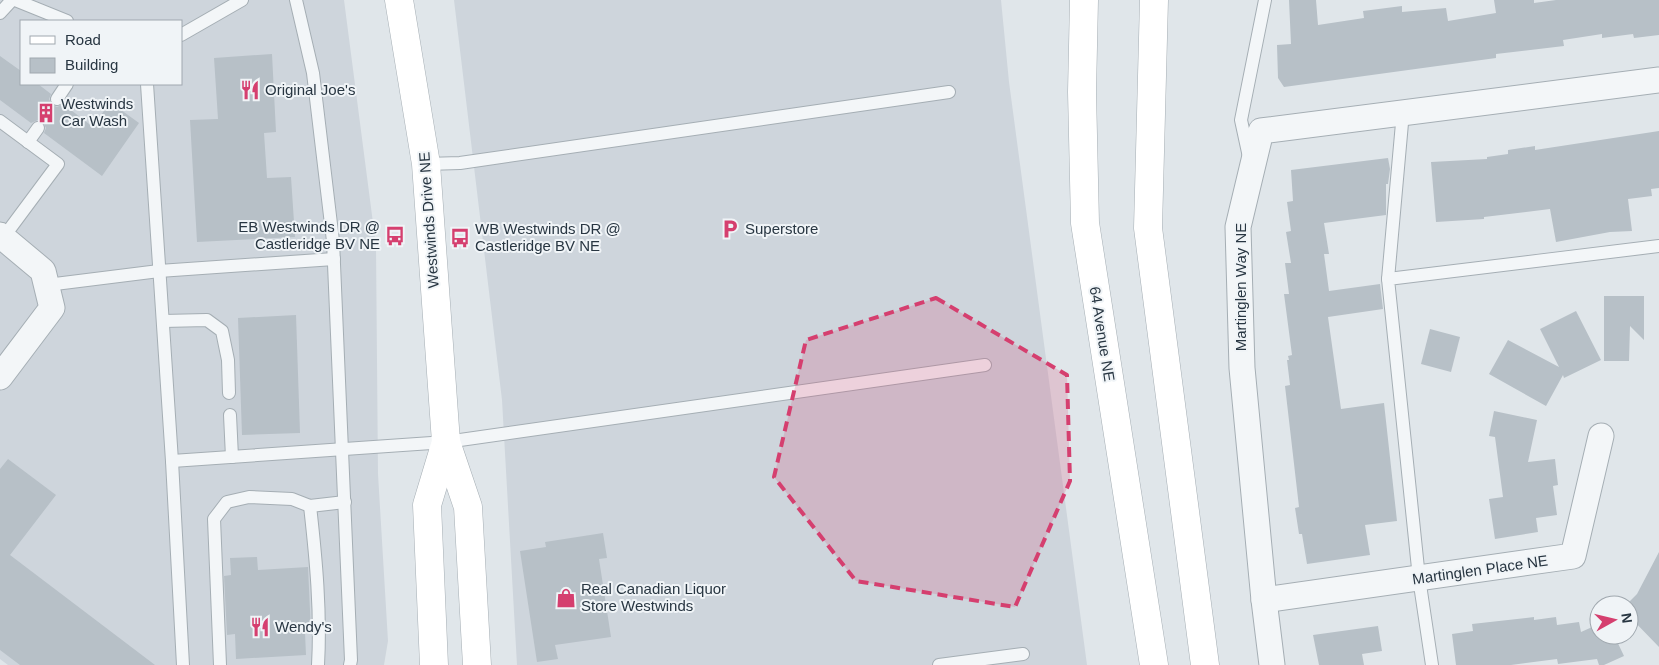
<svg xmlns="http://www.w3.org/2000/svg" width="1659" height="665" viewBox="0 0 1659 665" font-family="Helvetica,sans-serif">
<rect width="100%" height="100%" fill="#e0e6ea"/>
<!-- built -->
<g fill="#ced5dc" fill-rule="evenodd">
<path d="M0,0H344L376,246L378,474L388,641L384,665H8L0,659ZM21,21H181V84H21Z"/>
<polygon points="454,0 1001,0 1009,82 1087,665 517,665 502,400"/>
</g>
<!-- building -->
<g fill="#b7c0c7">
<polygon points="1289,0 1316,0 1318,25 1364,18 1363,11 1402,6 1402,12 1446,8 1448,21 1496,13 1494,0 1534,0 1534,3 1556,0 1659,0 1659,35 1634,38 1633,34 1602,38 1602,34 1563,40 1564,46 1496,54 1496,58 1284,87 1278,78 1277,45 1291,44"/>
<polygon points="272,54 276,132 264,133 267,178 291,177 295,237 197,242 190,120 218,119 214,58"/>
<polygon points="0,56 21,71 21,84 38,84 51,94 49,99 52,105 57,107 63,104 93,127 110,102 139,123 102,176 44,133 46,128 43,122 38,120 31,123 0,100"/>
<polygon points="1659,131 1659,188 1651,189 1652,196 1628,199 1632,231 1610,232 1556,242 1550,209 1484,217 1484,219 1436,222 1431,162 1487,159 1487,157 1508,154 1508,150 1535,146 1535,150"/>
<polygon points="1388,158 1390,169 1388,184 1386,184 1386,215 1324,223 1329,254 1324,254 1329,291 1380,284 1383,309 1328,317 1341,409 1384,403 1397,521 1365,525 1370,555 1307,564 1302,534 1299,534 1295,508 1299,507 1285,386 1290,385 1287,360 1289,360 1288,356 1292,355 1284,294 1289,294 1285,263 1291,263 1286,232 1291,231 1287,202 1293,201 1291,170"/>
<polygon points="1604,296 1644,296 1644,340 1630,326 1629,361 1604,361"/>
<polygon points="1576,311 1601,360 1564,378 1563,375 1546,406 1489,374 1508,340 1559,367 1540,329"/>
<polygon points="296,315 300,433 242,435 238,318"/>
<polygon points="1430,329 1460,337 1451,372 1421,364"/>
<polygon points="1494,411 1537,420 1528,462 1555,459 1558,485 1553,486 1557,515 1536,518 1538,532 1495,539 1489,499 1503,497 1495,437 1489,436"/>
<polygon points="8,459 56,495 10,555 155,665 20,665 0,650 0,469"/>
<polygon points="603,533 607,558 599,559 611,637 555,645 558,659 537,662 520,551 546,547 545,542"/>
<polygon points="1659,552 1659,647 1629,616 1629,605 1626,605 1637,594"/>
<polygon points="257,557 258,570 308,567 311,632 305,633 306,655 236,659 235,634 227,635 224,576 231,575 230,558"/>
<polygon points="1534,617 1534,620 1556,617 1557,625 1579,622 1581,632 1599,624 1599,635 1614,635 1624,656 1604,665 1599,665 1597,659 1558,664 1557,659 1511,665 1456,665 1452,634 1473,631 1472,624"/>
<polygon points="1378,626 1382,651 1362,654 1364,665 1319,665 1313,635"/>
</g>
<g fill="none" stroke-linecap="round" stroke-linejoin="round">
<defs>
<g id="lane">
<polyline points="15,0 67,21"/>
<polyline points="296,0 313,73 333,241 351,660 350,665"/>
<polyline points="0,13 12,0"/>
<polyline points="181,35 242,0"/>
<polyline points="147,84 172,461 183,665"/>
<polyline points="57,99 67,84"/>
<polyline points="0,121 58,164 3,238"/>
<polyline points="28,142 38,128"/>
<polyline points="1249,157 1241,120 1265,0"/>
<polyline points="426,164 460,163 949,92"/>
<polyline points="1388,279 1403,112"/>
<polyline points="47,285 159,271 334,259"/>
<polyline points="163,321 207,320 222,331 228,360 229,393"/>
<polyline points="230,415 232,457"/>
<polyline points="172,461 446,442 985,365"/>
<path d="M310,506C316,559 321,612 318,665"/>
<polyline points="220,665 214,519 227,502 249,497 292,499 310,506 345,502"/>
<polyline points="939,665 1023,654"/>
<polyline points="1432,665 1419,578 1388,279 1659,246"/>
</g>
<g id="street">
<polyline points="0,235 43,271 52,308 0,377"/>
<polyline points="1264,600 1573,556 1601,436"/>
<polyline points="1272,665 1264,600 1242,368 1238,227 1261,131 1659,80"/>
</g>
<g id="secondary">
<polyline points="399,0 426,164 446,442 468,507 477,665"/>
<polyline points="1084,0 1082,92 1085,223 1154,665"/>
<polyline points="1154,0 1148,228 1205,665"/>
<polyline points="434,665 427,505 446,442"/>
</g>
</defs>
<!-- lane casing -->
<use href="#lane" stroke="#a5aeb4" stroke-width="14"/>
<!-- street casing -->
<use href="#street" stroke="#a5aeb4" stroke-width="27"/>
<!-- secondary casing -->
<use href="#secondary" stroke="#a5aeb4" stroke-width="29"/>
<!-- lane -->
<use href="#lane" stroke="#f3f6f8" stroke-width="12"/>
<!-- street -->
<use href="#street" stroke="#f3f6f8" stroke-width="25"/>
<!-- secondary -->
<use href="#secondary" stroke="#fff" stroke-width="28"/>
</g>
<!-- marked area -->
<path fill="#d53f6f" fill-opacity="0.2" stroke="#d53f6f" stroke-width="4" stroke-dasharray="10 6" stroke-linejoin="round" d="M936,298L1067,375L1070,481L1015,607L856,581L774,477L806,340Z"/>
<!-- icons -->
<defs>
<symbol id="restaurant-bare" viewBox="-9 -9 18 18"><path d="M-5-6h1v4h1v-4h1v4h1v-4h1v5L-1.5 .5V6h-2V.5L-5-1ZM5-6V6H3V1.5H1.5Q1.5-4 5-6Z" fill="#d53f6f" stroke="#f0f4f7" stroke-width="2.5" paint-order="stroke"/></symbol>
<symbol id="building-bare" viewBox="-9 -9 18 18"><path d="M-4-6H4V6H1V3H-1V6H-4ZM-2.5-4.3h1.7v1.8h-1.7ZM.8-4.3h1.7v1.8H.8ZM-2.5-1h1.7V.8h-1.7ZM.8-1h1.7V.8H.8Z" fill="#d53f6f" stroke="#f0f4f7" stroke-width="2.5" paint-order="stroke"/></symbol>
<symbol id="parking-bare" viewBox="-9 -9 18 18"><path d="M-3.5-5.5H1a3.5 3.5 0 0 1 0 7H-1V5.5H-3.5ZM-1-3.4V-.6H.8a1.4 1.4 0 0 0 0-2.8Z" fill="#d53f6f" stroke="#f0f4f7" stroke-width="2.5" paint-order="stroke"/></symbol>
<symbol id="bus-bare" viewBox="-9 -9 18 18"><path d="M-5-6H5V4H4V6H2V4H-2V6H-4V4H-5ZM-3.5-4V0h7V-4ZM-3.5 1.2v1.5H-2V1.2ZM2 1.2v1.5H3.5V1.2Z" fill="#d53f6f" stroke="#f0f4f7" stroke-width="2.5" paint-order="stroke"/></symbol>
<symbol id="shop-bare" viewBox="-9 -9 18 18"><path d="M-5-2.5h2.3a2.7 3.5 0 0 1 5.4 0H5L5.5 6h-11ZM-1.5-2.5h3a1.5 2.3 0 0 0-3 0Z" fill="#d53f6f" stroke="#f0f4f7" stroke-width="2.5" paint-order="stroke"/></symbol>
</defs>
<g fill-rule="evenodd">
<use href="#restaurant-bare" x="236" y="76" width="28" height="28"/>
<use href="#building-bare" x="32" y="99" width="28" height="28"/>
<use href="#parking-bare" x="716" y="215" width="28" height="28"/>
<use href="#bus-bare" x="381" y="222" width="28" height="28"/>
<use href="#bus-bare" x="446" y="224" width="28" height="28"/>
<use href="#shop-bare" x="552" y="584" width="28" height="28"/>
<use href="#restaurant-bare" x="246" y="613" width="28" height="28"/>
</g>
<g text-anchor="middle" stroke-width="4" stroke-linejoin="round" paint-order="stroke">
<!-- poi labels -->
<g font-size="15" fill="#283642" stroke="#f0f4f7" text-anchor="start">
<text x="265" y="95">Original Joe's</text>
<text x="61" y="109">Westwinds<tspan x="61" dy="17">Car Wash</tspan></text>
<text x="380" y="232" text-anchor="end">EB Westwinds DR @<tspan x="380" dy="17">Castleridge BV NE</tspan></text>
<text x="475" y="234">WB Westwinds DR @<tspan x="475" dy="17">Castleridge BV NE</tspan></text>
<text x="745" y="234">Superstore</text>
<text x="581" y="594">Real Canadian Liquor<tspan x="581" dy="17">Store Westwinds</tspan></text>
<text x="275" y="632">Wendy's</text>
</g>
<!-- street labels -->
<g font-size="15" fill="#283642" stroke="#f0f4f7">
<text transform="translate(429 220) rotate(-94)" y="5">Westwinds Drive NE</text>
<text transform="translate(1241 287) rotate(-90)" y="5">Martinglen Way NE</text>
<text transform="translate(1102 334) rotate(81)" y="5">64 Avenue NE</text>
<text transform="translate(1480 570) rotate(-8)" y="5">Martinglen Place NE</text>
</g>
</g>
<!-- legend -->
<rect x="20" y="20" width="162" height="65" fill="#f0f4f7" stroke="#a0a8af"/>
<rect x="30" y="36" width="25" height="8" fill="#ffffff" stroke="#a0a8af"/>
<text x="65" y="45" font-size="15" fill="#283642">Road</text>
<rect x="30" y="58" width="25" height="15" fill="#b7c0c7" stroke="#a0a8af"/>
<text x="65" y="70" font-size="15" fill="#283642">Building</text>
<!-- north arrow -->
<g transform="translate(1614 620) rotate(82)"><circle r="24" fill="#f0f4f7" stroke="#a0a8af"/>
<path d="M0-4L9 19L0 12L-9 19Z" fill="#d53f6f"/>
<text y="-8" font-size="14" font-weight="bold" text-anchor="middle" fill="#283642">N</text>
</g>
</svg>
